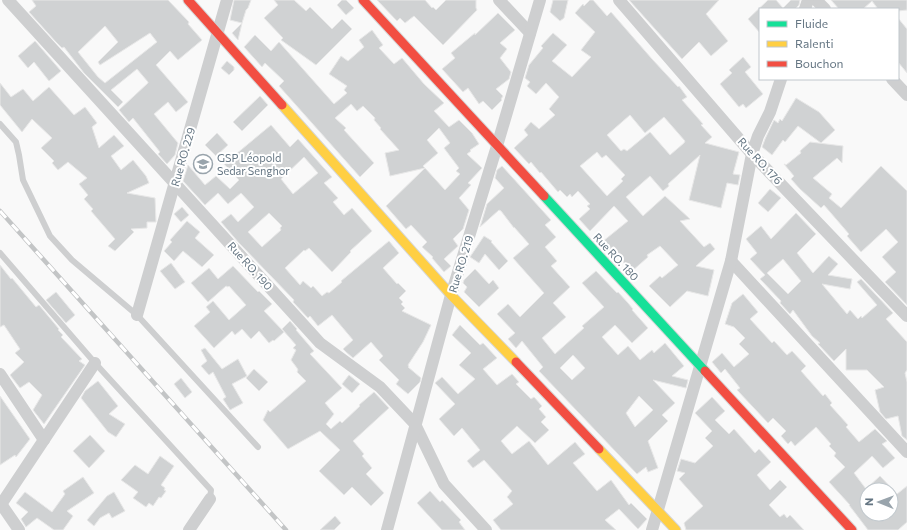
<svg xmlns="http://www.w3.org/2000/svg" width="907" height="530" viewBox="0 0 907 530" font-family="Commissioner,sans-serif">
<rect width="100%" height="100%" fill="#f9f9f9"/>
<!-- building -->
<g fill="#d0d2d3" stroke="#e8e8e8" fill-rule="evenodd">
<path d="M32,0H168L189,22L188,24L202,40L178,60L170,51L156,65L188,102L176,112L168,102L154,114L178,143L175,155L167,164L158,154L160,152L133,118L129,122L119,110L148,83V82L137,69L111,90L123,102L118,107L84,73L64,47L62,48L56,42L29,12L36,6ZM105,26L118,42L98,62L100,65L150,33L157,42L105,83L98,77L78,52Z"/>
<polygon points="234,0 251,0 248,8 246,10 242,23 230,20"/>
<polygon points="274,0 294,0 306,11 310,7 332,29 342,19 352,29 316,65 281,40 283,38 264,18 278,5"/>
<polygon points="342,0 346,0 354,8 346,15 337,5"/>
<polygon points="377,0 425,0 432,8 433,7 436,10 446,0 476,0 476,8 477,10 443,45 414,16 405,23 400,18 397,21"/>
<polygon points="553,0 568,0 564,18 560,21 550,12"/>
<path d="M590,0H593L607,16L611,12L652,59L678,87L679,86L687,97L682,100L703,124L701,125L712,137L705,143L739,152L733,174L740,175L738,185L727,183L721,208L689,200L700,155L668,184L669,186L663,191L650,176L626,197L643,216L665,196L690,219L680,221L704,247L710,243L715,249L696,266L714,270L708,296L687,291L670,307L649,286L660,276L662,278L678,265L660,246L647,255L648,257L631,272L614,250L610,253L602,242L628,221L614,206L590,231L579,219L590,209L587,206L590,204L578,191L572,197L570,194L567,197L560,190L558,192L541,172L540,173L531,162L529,164L514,148L528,135L524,130L531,122L539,129L555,115L549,109L559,97L546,83L536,94L527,86L530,82L525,78L529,65L543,48L541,46L553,33L567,45L552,61L572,77L591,57L581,50L595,32L575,13L583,4L584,6ZM630,115L645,133L664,117L685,141L684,143L670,155L650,132L627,151L624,149L621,151L607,135ZM597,152L602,158L606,155L625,175L621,179L623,181L607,196L580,166Z"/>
<polygon points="629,0 719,0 706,14 728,41 711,56 699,42 682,59"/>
<polygon points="768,0 776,0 783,8 791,0 800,0 799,5 795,9 760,9 760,33 748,19"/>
<polygon points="831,0 907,0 907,10 898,11 898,9 878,9 872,1 863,9 839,9"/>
<polygon points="498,13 515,30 500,43 507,49 500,58 511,72 509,79 496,89 503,96 501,99 502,100 492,110 483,101 479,104 468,88 463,92 442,69 455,58 451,53 475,33 475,35"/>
<polygon points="898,18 907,29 907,73 898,62"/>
<polygon points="242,23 238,40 232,33"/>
<polygon points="372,30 383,45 379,48 394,64 402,58 424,84 444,103 434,111 449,127 459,120 472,133 479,144 470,150 471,151 467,154 482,168 468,183 471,185 459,198 469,210 463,229 453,239 458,246 444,259 451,266 444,272 432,258 433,257 422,247 427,242 411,225 406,229 386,206 425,168 445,190 460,174 456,171 459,168 444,148 450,143 439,128 427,140 438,153 423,166 425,168 390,176 385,153 399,150 380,129 381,128 374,120 375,118 363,106 357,111 351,104 335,118 346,128 344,130 374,163 360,177 279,86 284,81 265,63 262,67 244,47 255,35 271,51 279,42 334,104 347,93 344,90 347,86 329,74 341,56 348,61 364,47 359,40"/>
<polygon points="35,41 61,71 49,81 34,62 28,68 18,56"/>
<polygon points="743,57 751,67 745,72 763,94 746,108 743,104 739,107 720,84 732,73 729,70"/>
<polygon points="227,61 234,67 234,70 229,75 221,68"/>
<polygon points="0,83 11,97 23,89 33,101 49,87 74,115 85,107 97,123 92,127 99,148 114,135 124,146 111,156 121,170 133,160 146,176 149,183 127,193 155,198 156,222 147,222 147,228 131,229 134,232 115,251 108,246 115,239 91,211 93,209 84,199 88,195 79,184 87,178 68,162 58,170 52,163 54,161 41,148 52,138 32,119 22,132 0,105"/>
<polygon points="260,96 268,105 242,131 233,122"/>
<polygon points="796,98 819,112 835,130 821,143 798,126 785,142 783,140 772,155 762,147 765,139 774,120 778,123 780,119 782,121"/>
<path d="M271,125L290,147L298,139L332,177L324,183L338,198L333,202L344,215L352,208L372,231L350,251L351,252L332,272L309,248L305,251L304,250L285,268L300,285L303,281L311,288L313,286L322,296L327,292L329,293L342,282L341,281L389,241L399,253L383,268L397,284L398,283L406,291L399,298L403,302L401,304L405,308L402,311L431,325L423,342L408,365L409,367H408L421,378L420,382L408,394L396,384L399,380L379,360L383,356L371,342L353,358L346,352L343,349L353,340L332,315L318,326L310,316L308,318L293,302L294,300L239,243L221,222L231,214L238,222L254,207L241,193L228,204L218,193L205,205L183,181L188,165L205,185L216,176L230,189L239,180L224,164ZM304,157L318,173L293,194L281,179ZM269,213L282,226L280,228L281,230L262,247L248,232Z"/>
<polygon points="217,133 228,145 216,156 205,145"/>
<polygon points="810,142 843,146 842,163 837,158 813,178 832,194 829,198 841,208 881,166 907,191 907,305 885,282 896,272 882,257 898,242 886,229 861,252 847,236 849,234 824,205 821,208 800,189 791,179 794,176 784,164 786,165 801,153 800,151"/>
<path d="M502,166L551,220L545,225L556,237L545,247L557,261L551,266L570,287L553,303L566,317L542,338L555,354L584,328L582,326L604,307L582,283L596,271L617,293L618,292L628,303L633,309L632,310L648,328L632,343L615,325L602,337L618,355L628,346L640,360L652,350L654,353L665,343L684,366L672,376L688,380L686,388L653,380L675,403L662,415L668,421L648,441L658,468L648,472L646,467L637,474L539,371L543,367L522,341L516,348L508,339L515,333L497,314L508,304L520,317L544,293L513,258L529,244L514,227V228L501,211L499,210L480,227L487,204L504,188L495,178L497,170ZM573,355L585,368L572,380L560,368ZM639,396L653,410L635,427L626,413Z"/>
<polygon points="770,189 781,198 768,212 758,203"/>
<polygon points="182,207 189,215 181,222 174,214"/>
<path d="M796,213L816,234L797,253L813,273L829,256L838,264L828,275L852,279L850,289L822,284L847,314L850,310L858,319L861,316L862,318L877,305L857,282L861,279L893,313L886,319L907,342V370L905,373L907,382V440L902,436L898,416L886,419L880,412L875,390L884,387L867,370H846V349L834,361L818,344L820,343L812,336L793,310L790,314L780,303L781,301L760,279L765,275L750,259L757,253L746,239L761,226L771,239ZM783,259L801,281L788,294L767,273Z"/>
<polygon points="187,221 200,232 195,238 214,255 202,267 183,251 174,261 164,251 172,242 170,240"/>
<polygon points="484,236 492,241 491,242 508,261 499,270 485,254 479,263 470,257"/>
<polygon points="171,263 185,282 175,289 160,271"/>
<polygon points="0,265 11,279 12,278 36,307 39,305 59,329 58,330 63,335 61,337 82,359 79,361 85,365 44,424 33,410 42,395 29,382 20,388 10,375 24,362 15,353 20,349 4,325 0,327"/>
<polygon points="233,266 258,292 259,291 272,304 264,311 284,332 274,341 273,340 269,343 259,331 251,339 242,329 235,335 232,331 214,348 194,326 210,312 206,307 213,301 229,320 246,305 229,286 228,287 226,286 208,302 191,283 209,268 218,279"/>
<polygon points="475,269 489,284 493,280 499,288 479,307 464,292 467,287 463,283 464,280"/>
<polygon points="56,292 75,315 66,323 46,300"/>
<path d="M743,294L758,312L750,319L772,343L774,341L787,355L792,351L806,366L801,371L823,396L825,394L832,403L830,405L848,425L846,427L859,442L875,429L887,441L882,444L895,458L883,468L872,456L854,473L866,489L880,476L897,494L907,486V522L898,530H868L849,505H850L829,482L845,467L834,456L836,453L829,446L831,444L816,427L795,446L791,441L788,444L781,436L786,431L773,418L768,423L737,390L740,388L725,369L721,373L712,362L722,353L734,367L749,354L739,344L745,338L734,327L725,324L732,303ZM867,490H891V514H867Z"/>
<polygon points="290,321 297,329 296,330 314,351 310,354 342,388 325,403 334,414 326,424 331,429 340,421 342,423 360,406 359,405 374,392 389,408 353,441 364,454 362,456 372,468 366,474 384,493 371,506 352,487 344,495 319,471 340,450 320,431 288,449 263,420 268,410 270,412 306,381 297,372 298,370 297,368 291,360 296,350 293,348 296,345 282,329"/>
<polygon points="460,325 480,345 483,343 497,358 483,369 497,385 512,374 519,382 516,384 531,399 534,397 542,406 539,409 546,417 541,422 549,430 535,443 517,426 501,441 512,454 529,441 548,465 575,442 585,454 573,463 597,491 611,480 629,505 631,503 647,519 638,529 619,509 605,520 616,530 501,530 493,520 513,504 507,497 512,491 484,460 473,468 467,461 480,450 462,428 454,436 439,419 455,404 435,383 442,377 458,394 475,379 459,365 471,353 452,335"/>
<polygon points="205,348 222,369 238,359 247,376 232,384 243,403 230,410 223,399 226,397 213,372 209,375 201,366 207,361 201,350"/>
<polygon points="254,369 268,382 259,391 246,378"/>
<polygon points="349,375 360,384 352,393 342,384"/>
<polygon points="181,378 192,392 185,398 174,384"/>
<polygon points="98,381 118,406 109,414 125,424 116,437 108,432 81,398 85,391"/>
<polygon points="0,396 30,439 16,457 15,455 0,465"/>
<polygon points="712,397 725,411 715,420 729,434 734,429 755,453 759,449 771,462 757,475 770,490 780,480 787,487 769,505 780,517 784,514 787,518 790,515 804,530 686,530 684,523 703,506 679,479 685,473 677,471 681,459 695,463 713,446 705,438 712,431 695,413"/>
<polygon points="90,435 105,451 89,468 73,451"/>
<polygon points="160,456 174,466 161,485 165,488 164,490 166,491 161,498 159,497 153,506 149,503 146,507 133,498 138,492 121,480 135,465 148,474"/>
<polygon points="83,477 94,493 67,511 73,516 63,530 54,530 37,518 26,527 21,519 28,512 16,503 25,492 52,512 65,494 63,491"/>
<polygon points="430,491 440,502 442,500 461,520 459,522 465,530 442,530 417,503"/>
<polygon points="114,492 125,511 112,518 109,513 100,518 94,526 87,520 107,496"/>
<polygon points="335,516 341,523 334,530 320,530"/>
</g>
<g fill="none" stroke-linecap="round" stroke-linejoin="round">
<defs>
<polyline id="fast" points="544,196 705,371"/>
<g id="slow">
<polyline points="282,105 451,295 516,362"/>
<polyline points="599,449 676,530"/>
</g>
<g id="jam">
<polyline points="188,0 282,105"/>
<polyline points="363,0 544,196"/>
<polyline points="516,362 599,449"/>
<polyline points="705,371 852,530"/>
</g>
</defs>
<!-- fast casing -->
<use href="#fast" stroke="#d5d6d7" stroke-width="11"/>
<!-- slow casing -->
<use href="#slow" stroke="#d5d6d7" stroke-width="11"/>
<!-- jam casing -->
<use href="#jam" stroke="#d5d6d7" stroke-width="11"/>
<!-- lane -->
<g stroke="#cecfd0" stroke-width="6">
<polyline points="0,124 16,142 19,155 23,180 50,236 72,260 137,315 258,447"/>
<polyline points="0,253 95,363 211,490 210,499"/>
</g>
<!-- street -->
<g stroke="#cecfd0" stroke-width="12">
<polyline points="8,0 320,343 380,387 415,424 444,484 486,530"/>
<polyline points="499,0 530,33"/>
<polyline points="619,0 752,154 907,316"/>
<polyline points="816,0 825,9"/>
<polyline points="805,9 808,0"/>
<polyline points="892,79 907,95"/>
<polyline points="731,261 907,452"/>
<polyline points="137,315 227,0"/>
<polyline points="0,374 44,440"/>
<polyline points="1,504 19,530"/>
<polyline points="0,506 95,363"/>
<polyline points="189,530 210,499"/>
<polyline points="387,530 451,295 497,146 540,0"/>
<polyline points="652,530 731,261 752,154 758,136 770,112 781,79"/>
</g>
<!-- fast -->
<use href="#fast" stroke="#16e098" stroke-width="9"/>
<!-- slow -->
<use href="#slow" stroke="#ffcf43" stroke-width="9"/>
<!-- jam -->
<use href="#jam" stroke="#f24e42" stroke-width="9"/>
<defs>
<polyline id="rail" points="0,211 286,530"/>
</defs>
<!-- rail casing -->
<use href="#rail" stroke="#c3c5c6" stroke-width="4.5"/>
<!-- rail -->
<use href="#rail" stroke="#fff" stroke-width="3" stroke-dasharray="9" stroke-linecap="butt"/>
</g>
<!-- icons -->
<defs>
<symbol id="school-ring" viewBox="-11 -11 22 22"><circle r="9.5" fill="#fff" stroke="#99a4ac" stroke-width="1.5"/><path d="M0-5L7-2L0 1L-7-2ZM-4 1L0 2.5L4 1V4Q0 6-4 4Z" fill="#99a4ac"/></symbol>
</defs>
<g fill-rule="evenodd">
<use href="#school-ring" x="192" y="153" width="22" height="22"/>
</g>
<g text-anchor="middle" stroke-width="4" stroke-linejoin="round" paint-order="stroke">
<!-- street labels -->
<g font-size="11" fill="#657683" stroke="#fff">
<text transform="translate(183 157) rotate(-74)" y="4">Rue RO. 229</text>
<text transform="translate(760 161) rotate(47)" y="4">Rue RO. 176</text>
<text transform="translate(616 257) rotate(47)" y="4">Rue RO. 180</text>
<text transform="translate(461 264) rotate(-73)" y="4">Rue RO. 219</text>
<text transform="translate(250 266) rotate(48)" y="4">Rue RO. 190</text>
</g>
<!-- poi labels -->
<g font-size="11" fill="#657683" stroke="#fff" text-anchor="start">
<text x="217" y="162">GSP Léopold<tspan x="217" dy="13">Sedar Senghor</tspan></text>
</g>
</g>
<!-- legend -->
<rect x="759" y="8" width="140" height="72" fill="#ffffff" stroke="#c1c8cd"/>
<rect x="767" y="21" width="20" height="6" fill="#16e098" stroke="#c1c8cd"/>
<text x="795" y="28" font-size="12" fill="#657683">Fluide</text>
<rect x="767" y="41" width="20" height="6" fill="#ffcf43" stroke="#c1c8cd"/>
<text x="795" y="48" font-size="12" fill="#657683">Ralenti</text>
<rect x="767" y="61" width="20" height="6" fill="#f24e42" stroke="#c1c8cd"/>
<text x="795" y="68" font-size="12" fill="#657683">Bouchon</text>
<!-- north arrow -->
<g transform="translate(879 502) rotate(271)"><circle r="19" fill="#ffffff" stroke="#c1c8cd"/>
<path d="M0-3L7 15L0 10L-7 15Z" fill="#99a4ac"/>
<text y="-6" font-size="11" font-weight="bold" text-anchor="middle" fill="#657683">N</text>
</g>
</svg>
